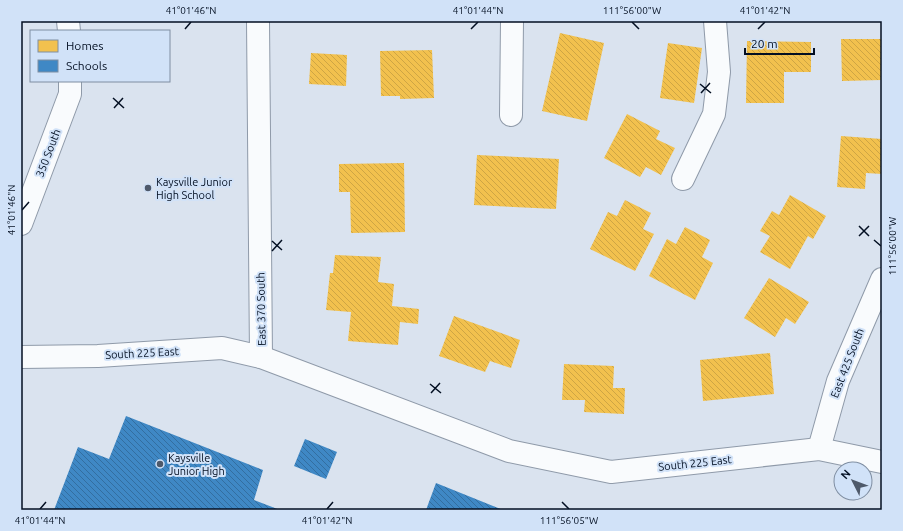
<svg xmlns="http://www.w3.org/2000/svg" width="903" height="531" viewBox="0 0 903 531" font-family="Ubuntu,sans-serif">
<defs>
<pattern id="homes-back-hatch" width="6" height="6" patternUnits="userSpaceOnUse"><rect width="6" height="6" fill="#f2c14e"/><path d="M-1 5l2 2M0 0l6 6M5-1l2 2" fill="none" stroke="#cea544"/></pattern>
<pattern id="schools-back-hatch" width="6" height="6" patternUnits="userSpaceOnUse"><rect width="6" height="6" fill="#3f88c5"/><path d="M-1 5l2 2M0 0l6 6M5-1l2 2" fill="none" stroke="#336ea0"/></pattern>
</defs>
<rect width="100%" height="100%" fill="#dae3ef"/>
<!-- homes -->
<g fill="url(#homes-back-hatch)">
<polygon points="560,33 604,43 587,121 542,111"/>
<polygon points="841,39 882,39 882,80 842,81"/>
<polygon points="747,41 811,42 811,72 784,72 784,103 746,103"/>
<polygon points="668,43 702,48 694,103 660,98"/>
<polygon points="432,50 434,98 400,99 400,96 381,96 380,51"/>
<polygon points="311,53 347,55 346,86 309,84"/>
<polygon points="627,114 660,131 656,139 675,148 661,175 646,167 640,177 604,158"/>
<polygon points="841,136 882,139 882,174 866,173 865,189 837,187"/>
<polygon points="477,155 559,159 556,209 474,205"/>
<polygon points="404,163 405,232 351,233 350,192 339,192 339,164"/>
<polygon points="790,195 826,216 813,239 808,236 790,269 760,252 770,236 760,231 772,211 779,215"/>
<polygon points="625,200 651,213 643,229 654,234 635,271 590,249 608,212 617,216"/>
<polygon points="685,227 710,240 702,257 713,263 695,300 649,276 667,239 676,244"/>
<polygon points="335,255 381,257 378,282 394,284 392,306 419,309 418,324 400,322 398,345 348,341 351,312 326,310 330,273 333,273"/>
<polygon points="769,278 809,302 795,324 786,318 775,337 744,318"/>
<polygon points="454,316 520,340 511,368 490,361 485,372 439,356"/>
<polygon points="770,353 774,394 703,401 700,360"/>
<polygon points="564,364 614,366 613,388 625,388 624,414 584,412 585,400 562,400"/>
</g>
<!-- schools -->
<g fill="url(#schools-back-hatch)">
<polygon points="126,416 263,470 254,500 280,510 54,510 78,447 109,459"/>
<polygon points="305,439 337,452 326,479 294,466"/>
<polygon points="436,483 503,510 426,510"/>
</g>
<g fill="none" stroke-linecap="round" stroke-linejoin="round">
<defs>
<g id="minor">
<polyline points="68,21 69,31"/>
<polyline points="258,21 261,357"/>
<polyline points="511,115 512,21"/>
<polyline points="683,179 714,114 719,72 715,21"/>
<polyline points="21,224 70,94 70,81"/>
<polyline points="21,357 98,356 222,348 261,357 509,451 611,472 819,449 882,462"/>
<polyline points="819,449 838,381 882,279"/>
</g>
</defs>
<!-- minor casing -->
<use href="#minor" stroke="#8f9aa9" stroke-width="24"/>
<!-- minor -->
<use href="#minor" stroke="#f9fbfd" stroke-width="22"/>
</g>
<!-- ticks -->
<path fill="none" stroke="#030f22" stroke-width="1.5" d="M632,22L639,29M185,29L191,22M471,29L478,22M758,29L765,22M700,84L711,93M701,93L710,83M113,98L124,108M114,108L123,98M22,210L29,202M859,226L869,236M859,236L869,226M874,240L881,246M272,241L282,250M272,251L282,240M430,384L441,393M431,393L440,383M562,502L569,509M40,509L46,502M327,509L333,502"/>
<!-- markers -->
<g fill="#4e596a" stroke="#d1e2f8" stroke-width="1.5">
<circle cx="148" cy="188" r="4"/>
<circle cx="160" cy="464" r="4"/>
</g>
<g text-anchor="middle" stroke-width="4" stroke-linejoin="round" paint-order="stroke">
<!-- street labels -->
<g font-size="11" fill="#030f22" stroke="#d1e2f8">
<text transform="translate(48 153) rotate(-69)" y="4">350 South</text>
<text transform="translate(261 309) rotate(-91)" y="4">East 370 South</text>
<text transform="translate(142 353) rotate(-3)" y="4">South 225 East</text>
<text transform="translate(847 363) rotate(-69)" y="4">East 425 South</text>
<text transform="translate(695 463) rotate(-6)" y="4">South 225 East</text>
</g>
<!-- poi labels -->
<g font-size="11" fill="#030f22" stroke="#d1e2f8" text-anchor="start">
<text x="156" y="186">Kaysville Junior<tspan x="156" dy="13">High School</tspan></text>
<text x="168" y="462">Kaysville<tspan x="168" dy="13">Junior High</tspan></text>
</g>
</g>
<!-- border -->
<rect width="903" height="531" fill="none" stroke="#d1e2f8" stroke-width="44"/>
<!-- legend -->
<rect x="30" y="30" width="140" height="52" fill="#d1e2f8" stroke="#7f8ea2"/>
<rect x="38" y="40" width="20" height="12" fill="#f2c14e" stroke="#7f8ea2"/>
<text x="66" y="50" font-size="12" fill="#030f22">Homes</text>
<rect x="38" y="60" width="20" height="12" fill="#3f88c5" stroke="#7f8ea2"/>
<text x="66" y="70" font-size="12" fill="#030f22">Schools</text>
<!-- north arrow -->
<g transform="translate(853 481) rotate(312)"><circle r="19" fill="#d1e2f8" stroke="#7f8ea2"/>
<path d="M0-3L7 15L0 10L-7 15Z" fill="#4e596a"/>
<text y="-6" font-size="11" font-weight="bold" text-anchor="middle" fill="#030f22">N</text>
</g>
<!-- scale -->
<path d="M745 48v6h69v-6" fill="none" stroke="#030f22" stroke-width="2"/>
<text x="751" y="48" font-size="12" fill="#030f22" stroke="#d1e2f8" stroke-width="3" paint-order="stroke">20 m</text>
<rect x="22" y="22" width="859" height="487" fill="none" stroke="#030f22" stroke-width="1.5"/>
<g font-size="10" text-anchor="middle" fill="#030f22">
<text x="191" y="14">41°01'46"N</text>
<text x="478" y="14">41°01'44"N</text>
<text x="632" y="14">111°56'00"W</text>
<text x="765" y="14">41°01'42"N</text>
<text transform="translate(11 210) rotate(-90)" y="4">41°01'46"N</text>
<text transform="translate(892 246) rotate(-90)" y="4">111°56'00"W</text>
<text x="40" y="524">41°01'44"N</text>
<text x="327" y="524">41°01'42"N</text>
<text x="569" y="524">111°56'05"W</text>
</g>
</svg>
